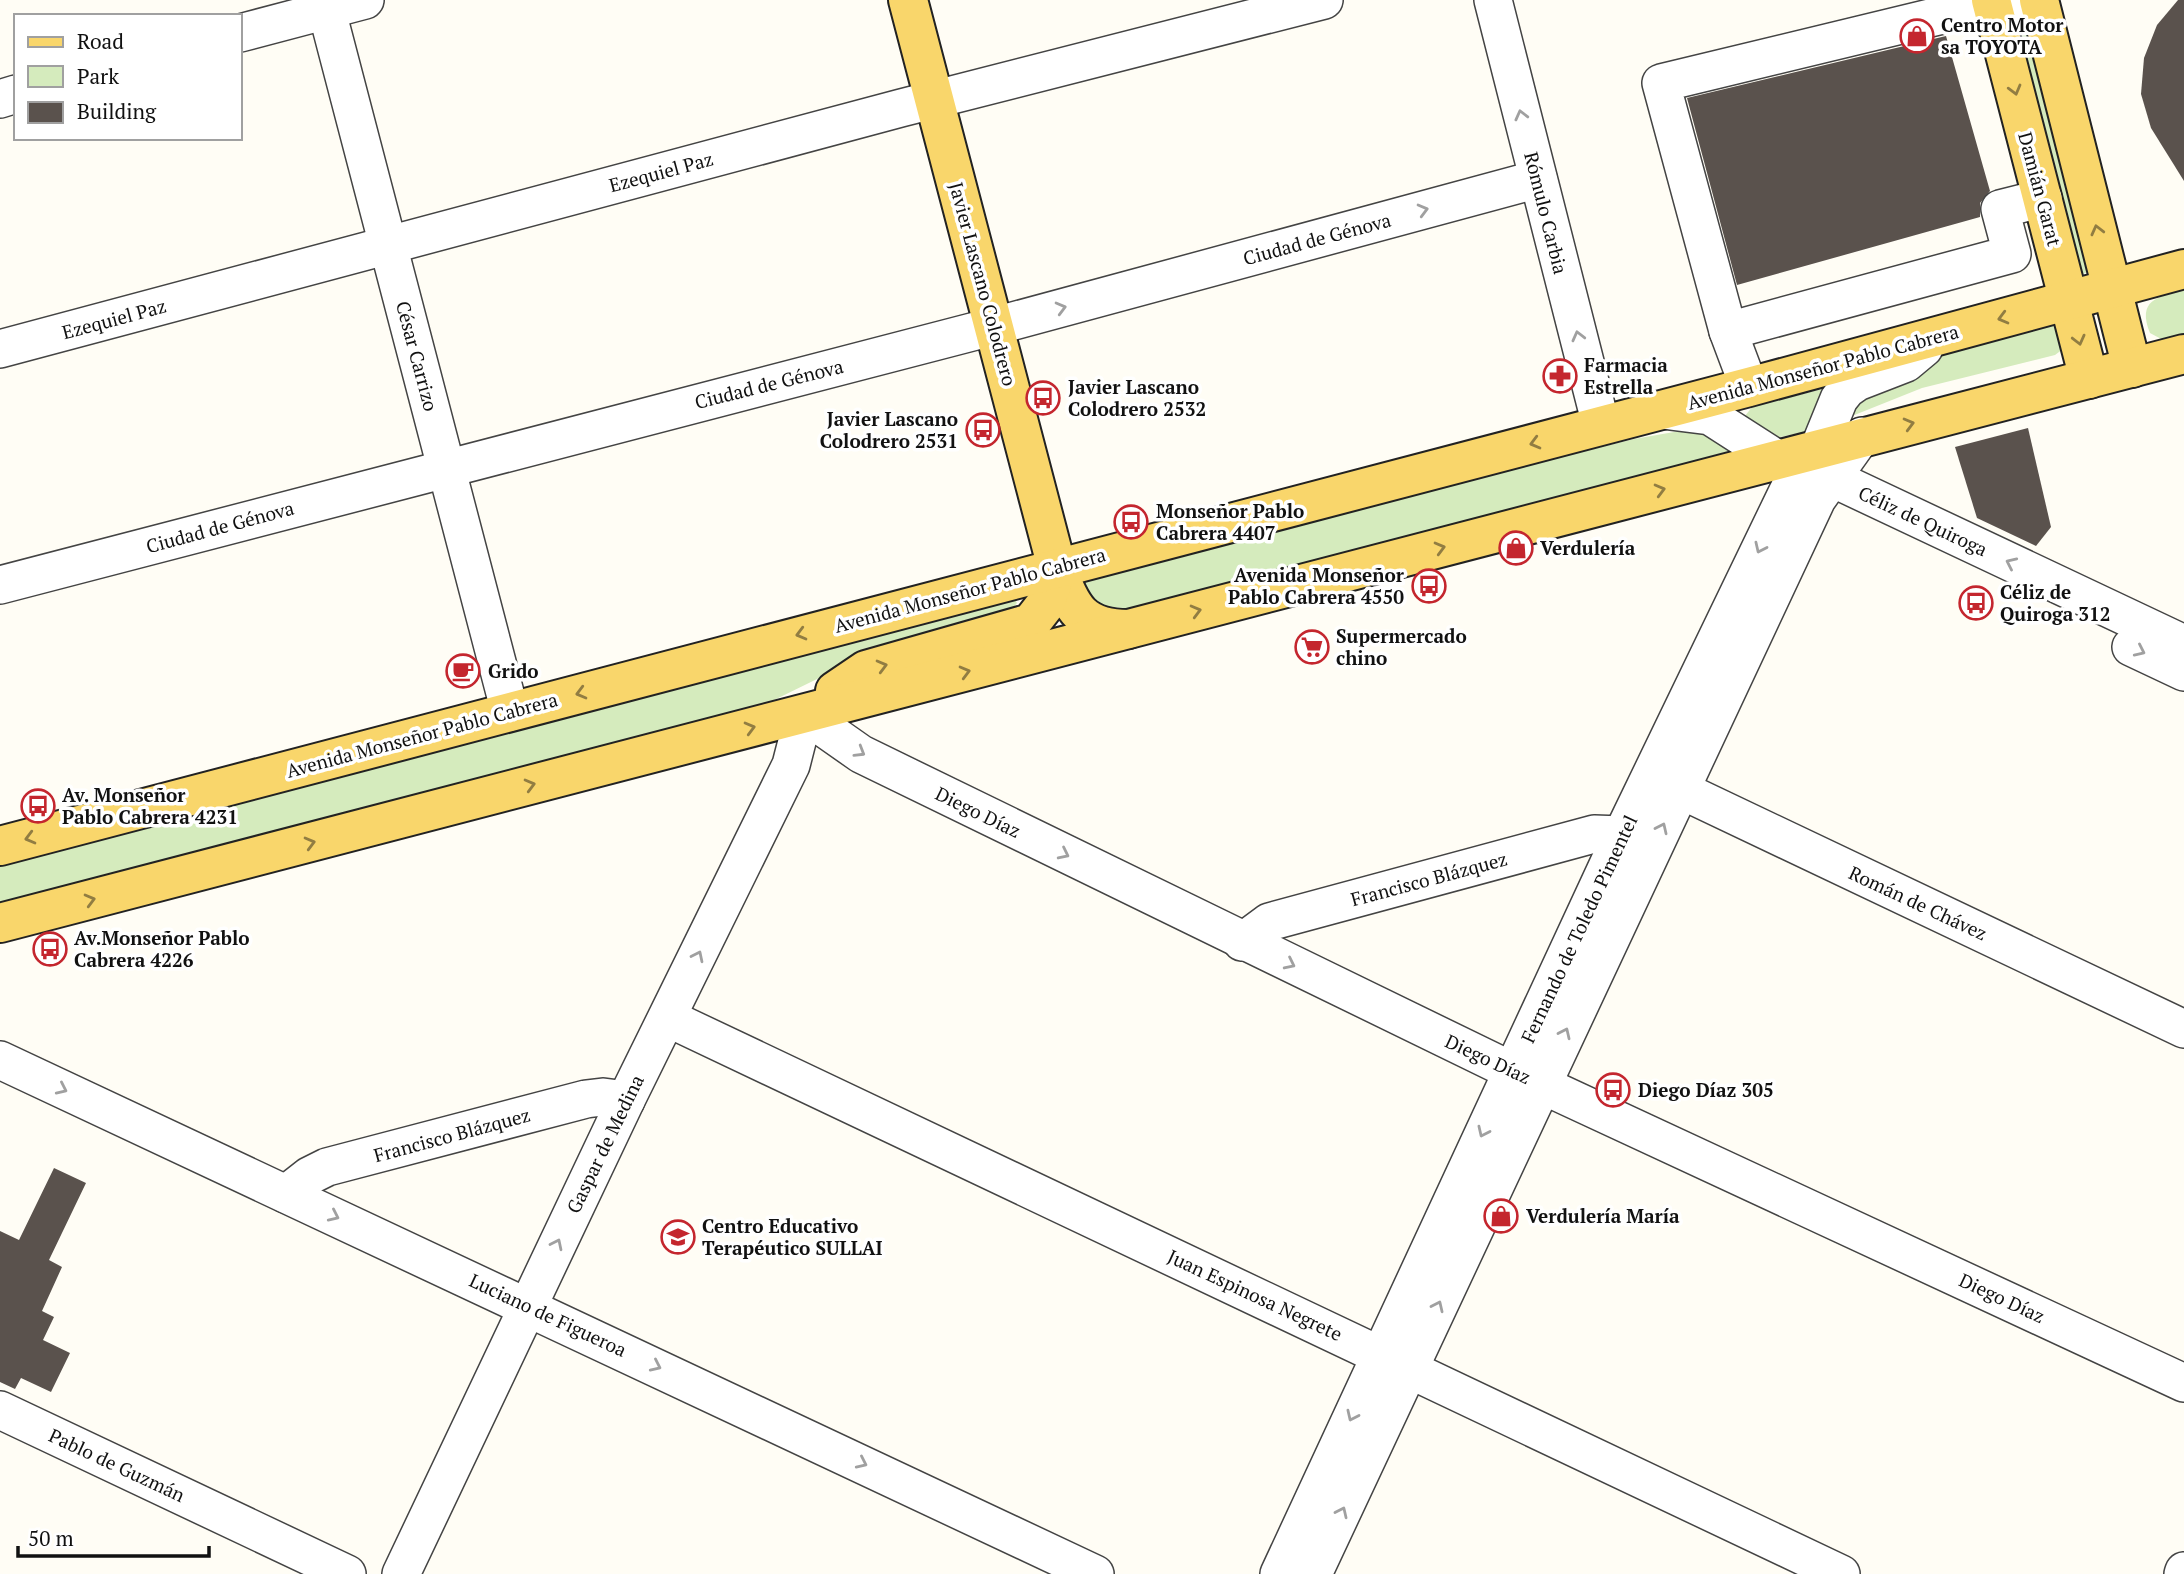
<svg xmlns="http://www.w3.org/2000/svg" width="2184" height="1574" viewBox="0 0 2184 1574" font-family="'PT Serif',serif">
<rect width="100%" height="100%" fill="#fffdf5"/>
<!-- green -->
<g fill="#d5ebbd">
<polygon points="1998,0 2026,0 2090,271 2076,277"/>
<path d="M2184,290V335L2163,340L2150,333C2137,300 2157,297 2184,290Z"/>
<polygon points="2064,323 2063,349 2055,355 1922,388 1847,418 1852,402 1942,353"/>
<polygon points="1822,389 1825,396 1809,431 1775,438 1745,416 1752,407"/>
<polygon points="1697,428 1726,444 1730,451 1131,609 1104,606 1085,598 1077,576 1634,439"/>
<polygon points="1014,598 1017,603 1003,619 860,658 768,703 0,908 0,862"/>
</g>
<!-- building -->
<g fill="#5a524d">
<polygon points="2178,0 2184,0 2184,181 2151,128 2141,94 2144,58 2157,25"/>
<polygon points="1946,36 1990,191 1980,203 1980,217 1737,285 1687,98"/>
<polygon points="2028,428 2051,527 2036,546 1977,518 1955,447"/>
<polygon points="54,1168 86,1183 49,1260 62,1267 42,1311 54,1317 43,1340 70,1353 51,1392 21,1378 15,1389 0,1382 0,1231 19,1240"/>
</g>
<g fill="none" stroke-linecap="round" stroke-linejoin="round">
<defs>
<g id="minor">
<polyline points="324,0 510,712"/>
<polyline points="1493,0 1601,425"/>
<polyline points="240,33 365,0"/>
<polyline points="0,99 16,94"/>
<polyline points="1728,331 1661,83 1992,3 2028,0"/>
<polyline points="0,349 901,108 1324,0"/>
<polyline points="1749,387 1728,331 2012,254 2000,209 2043,198"/>
<polyline points="1662,410 1710,416 1777,459 1830,477 2184,644"/>
<polyline points="0,585 995,326 1538,179"/>
<polyline points="2131,647 2184,672"/>
<polyline points="1660,780 2184,1029"/>
<polyline points="1242,942 1269,922 1594,834 1622,835"/>
<polyline points="668,1018 1841,1574"/>
<polyline points="0,1060 1095,1574"/>
<polyline points="286,1194 309,1176 327,1167 586,1099 603,1097 626,1100"/>
<polyline points="0,1410 347,1574"/>
<polyline points="401,1574 626,1100 791,765 804,714 861,754 1512,1071 2184,1383"/>
<polyline points="1279,1574 1622,835 1790,487 1819,448 1839,399 1847,389 1857,382 1906,363 1924,348"/>
<polyline points="1313,1574 1817,499 1862,436"/>
<polyline points="2183,1574 2184,1571"/>
</g>
<g id="major">
<path d="M908,0L1057,568C1071,608 1082,629 1128,629"/>
<polyline points="1991,0 2089,379"/>
<polyline points="2039,0 2132,368"/>
<polyline points="835,691 866,670 1031,623 1045,605 1057,568"/>
<polyline points="0,846 1749,387 2184,269"/>
<polyline points="0,923 2184,354"/>
</g>
</defs>
<!-- minor casing -->
<use href="#minor" stroke="#444" stroke-width="40"/>
<!-- major casing -->
<use href="#major" stroke="#222" stroke-width="42"/>
<!-- minor -->
<use href="#minor" stroke="#fff" stroke-width="37"/>
<!-- major -->
<use href="#major" stroke="#f9d66b" stroke-width="38"/>
</g>
<!-- one-way arrows -->
<defs><path id="oneway-chevron" d="M-2-3.5L2.5 0L-2 3.5" fill="none" stroke-width="1.6" stroke-linecap="round" stroke-linejoin="round" transform="scale(1.75)"/></defs>
<g stroke="#917d42">
<use href="#oneway-chevron" transform="translate(2015 90) rotate(75)"/>
<use href="#oneway-chevron" transform="translate(2097 230) rotate(-104)"/>
<use href="#oneway-chevron" transform="translate(2003 318) rotate(165)"/>
<use href="#oneway-chevron" transform="translate(2079 340) rotate(76)"/>
<use href="#oneway-chevron" transform="translate(1909 424) rotate(-15)"/>
<use href="#oneway-chevron" transform="translate(1535 443) rotate(165)"/>
<use href="#oneway-chevron" transform="translate(1660 490) rotate(-15)"/>
<use href="#oneway-chevron" transform="translate(1440 548) rotate(-15)"/>
<use href="#oneway-chevron" transform="translate(1196 611) rotate(-15)"/>
<use href="#oneway-chevron" transform="translate(801 634) rotate(165)"/>
<use href="#oneway-chevron" transform="translate(882 666) rotate(-15)"/>
<use href="#oneway-chevron" transform="translate(965 672) rotate(-15)"/>
<use href="#oneway-chevron" transform="translate(581 693) rotate(165)"/>
<use href="#oneway-chevron" transform="translate(750 728) rotate(-15)"/>
<use href="#oneway-chevron" transform="translate(530 785) rotate(-15)"/>
<use href="#oneway-chevron" transform="translate(30 838) rotate(165)"/>
<use href="#oneway-chevron" transform="translate(310 843) rotate(-15)"/>
<use href="#oneway-chevron" transform="translate(90 900) rotate(-15)"/>
</g>
<g stroke="#a0a0a0">
<use href="#oneway-chevron" transform="translate(1521 115) rotate(-104)"/>
<use href="#oneway-chevron" transform="translate(1423 210) rotate(-15)"/>
<use href="#oneway-chevron" transform="translate(1061 308) rotate(-15)"/>
<use href="#oneway-chevron" transform="translate(1578 336) rotate(-104)"/>
<use href="#oneway-chevron" transform="translate(1760 548) rotate(115)"/>
<use href="#oneway-chevron" transform="translate(2011 563) rotate(-155)"/>
<use href="#oneway-chevron" transform="translate(2140 651) rotate(25)"/>
<use href="#oneway-chevron" transform="translate(860 752) rotate(31)"/>
<use href="#oneway-chevron" transform="translate(1662 828) rotate(-65)"/>
<use href="#oneway-chevron" transform="translate(1064 854) rotate(26)"/>
<use href="#oneway-chevron" transform="translate(698 956) rotate(-64)"/>
<use href="#oneway-chevron" transform="translate(1290 964) rotate(26)"/>
<use href="#oneway-chevron" transform="translate(1565 1033) rotate(-65)"/>
<use href="#oneway-chevron" transform="translate(62 1089) rotate(25)"/>
<use href="#oneway-chevron" transform="translate(1483 1132) rotate(115)"/>
<use href="#oneway-chevron" transform="translate(334 1216) rotate(25)"/>
<use href="#oneway-chevron" transform="translate(557 1244) rotate(-64)"/>
<use href="#oneway-chevron" transform="translate(1438 1306) rotate(-65)"/>
<use href="#oneway-chevron" transform="translate(656 1366) rotate(25)"/>
<use href="#oneway-chevron" transform="translate(1352 1416) rotate(115)"/>
<use href="#oneway-chevron" transform="translate(862 1463) rotate(25)"/>
<use href="#oneway-chevron" transform="translate(1342 1512) rotate(-65)"/>
</g>
<!-- icons -->
<defs>
<symbol id="shop-ring" viewBox="-11 -11 22 22"><circle r="9.5" fill="#fff" stroke="#c4262e" stroke-width="1.5"/><path d="M-5-2.5h2.3a2.7 3.5 0 0 1 5.4 0H5L5.5 6h-11ZM-1.5-2.5h3a1.5 2.3 0 0 0-3 0Z" fill="#c4262e"/></symbol>
<symbol id="pharmacy-ring" viewBox="-11 -11 22 22"><circle r="9.5" fill="#fff" stroke="#c4262e" stroke-width="1.5"/><path d="M-2-6h4v4h4v4h-4v4h-4v-4h-4v-4h4Z" fill="#c4262e"/></symbol>
<symbol id="bus-ring" viewBox="-11 -11 22 22"><circle r="9.5" fill="#fff" stroke="#c4262e" stroke-width="1.5"/><path d="M-5-6H5V4H4V6H2V4H-2V6H-4V4H-5ZM-3.5-4V0h7V-4ZM-3.5 1.2v1.5H-2V1.2ZM2 1.2v1.5H3.5V1.2Z" fill="#c4262e"/></symbol>
<symbol id="supermarket-ring" viewBox="-11 -11 22 22"><circle r="9.5" fill="#fff" stroke="#c4262e" stroke-width="1.5"/><path d="M-6-5.5h2.5l.6 2H6L4.5 2H-2.5L-4.4-4H-6ZM-1.5 3.2a1.3 1.3 0 1 0 .1 0ZM3 3.2a1.3 1.3 0 1 0 .1 0Z" fill="#c4262e"/></symbol>
<symbol id="cafe-ring" viewBox="-11 -11 22 22"><circle r="9.5" fill="#fff" stroke="#c4262e" stroke-width="1.5"/><path d="M-5.5-4.5H6V0H3Q3 3.5 0 3.5H-2.5Q-5.5 3.5-5.5 0ZM3-3.2v2h1.7v-2ZM-6 4.5H4V6H-6Z" fill="#c4262e"/></symbol>
<symbol id="school-ring" viewBox="-11 -11 22 22"><circle r="9.5" fill="#fff" stroke="#c4262e" stroke-width="1.5"/><path d="M0-5L7-2L0 1L-7-2ZM-4 1L0 2.5L4 1V4Q0 6-4 4Z" fill="#c4262e"/></symbol>
</defs>
<g fill-rule="evenodd">
<use href="#shop-ring" x="1898" y="17" width="38" height="38"/>
<use href="#pharmacy-ring" x="1541" y="357" width="38" height="38"/>
<use href="#bus-ring" x="1024" y="379" width="38" height="38"/>
<use href="#bus-ring" x="964" y="411" width="38" height="38"/>
<use href="#bus-ring" x="1112" y="503" width="38" height="38"/>
<use href="#shop-ring" x="1497" y="529" width="38" height="38"/>
<use href="#bus-ring" x="1410" y="567" width="38" height="38"/>
<use href="#bus-ring" x="1957" y="584" width="38" height="38"/>
<use href="#supermarket-ring" x="1293" y="628" width="38" height="38"/>
<use href="#cafe-ring" x="444" y="652" width="38" height="38"/>
<use href="#bus-ring" x="19" y="787" width="38" height="38"/>
<use href="#bus-ring" x="31" y="930" width="38" height="38"/>
<use href="#bus-ring" x="1594" y="1071" width="38" height="38"/>
<use href="#shop-ring" x="1482" y="1197" width="38" height="38"/>
<use href="#school-ring" x="659" y="1218" width="38" height="38"/>
</g>
<g text-anchor="middle" stroke-width="7" stroke-linejoin="round" paint-order="stroke">
<!-- poi labels -->
<g font-size="19" font-weight="bold" fill="#111" stroke="#fff" text-anchor="start">
<text x="1941" y="32">Centro Motor<tspan x="1941" dy="22">sa TOYOTA</tspan></text>
<text x="1584" y="372">Farmacia<tspan x="1584" dy="22">Estrella</tspan></text>
<text x="1068" y="394">Javier Lascano<tspan x="1068" dy="22">Colodrero 2532</tspan></text>
<text x="958" y="426" text-anchor="end">Javier Lascano<tspan x="958" dy="22">Colodrero 2531</tspan></text>
<text x="1156" y="518">Monseñor Pablo<tspan x="1156" dy="22">Cabrera 4407</tspan></text>
<text x="1540" y="555">Verdulería</text>
<text x="1404" y="582" text-anchor="end">Avenida Monseñor<tspan x="1404" dy="22">Pablo Cabrera 4550</tspan></text>
<text x="2000" y="599">Céliz de<tspan x="2000" dy="22">Quiroga 312</tspan></text>
<text x="1336" y="643">Supermercado<tspan x="1336" dy="22">chino</tspan></text>
<text x="488" y="678">Grido</text>
<text x="62" y="802">Av. Monseñor<tspan x="62" dy="22">Pablo Cabrera 4231</tspan></text>
<text x="74" y="945">Av.Monseñor Pablo<tspan x="74" dy="22">Cabrera 4226</tspan></text>
<text x="1638" y="1097">Diego Díaz 305</text>
<text x="1526" y="1223">Verdulería María</text>
<text x="702" y="1233">Centro Educativo<tspan x="702" dy="22">Terapéutico SULLAI</tspan></text>
</g>
<!-- street labels -->
<g font-size="19" fill="#111" stroke="#fff">
<text transform="translate(661 172) rotate(-15)" y="7">Ezequiel Paz</text>
<text transform="translate(2040 189) rotate(75)" y="7">Damián Garat</text>
<text transform="translate(1546 213) rotate(76)" y="7">Rómulo Carbia</text>
<text transform="translate(1317 239) rotate(-15)" y="7">Ciudad de Génova</text>
<text transform="translate(983 284) rotate(75)" y="7">Javier Lascano Colodrero</text>
<text transform="translate(114 319) rotate(-15)" y="7">Ezequiel Paz</text>
<text transform="translate(417 356) rotate(75)" y="7">César Carrizo</text>
<text transform="translate(1823 367) rotate(-15)" y="7">Avenida Monseñor Pablo Cabrera</text>
<text transform="translate(769 384) rotate(-14)" y="7">Ciudad de Génova</text>
<text transform="translate(1923 521) rotate(25)" y="7">Céliz de Quiroga</text>
<text transform="translate(220 527) rotate(-15)" y="7">Ciudad de Génova</text>
<text transform="translate(970 590) rotate(-15)" y="7">Avenida Monseñor Pablo Cabrera</text>
<text transform="translate(422 735) rotate(-15)" y="7">Avenida Monseñor Pablo Cabrera</text>
<text transform="translate(978 812) rotate(26)" y="7">Diego Díaz</text>
<text transform="translate(1429 879) rotate(-15)" y="7">Francisco Blázquez</text>
<text transform="translate(1918 903) rotate(25)" y="7">Román de Chávez</text>
<text transform="translate(1579 929) rotate(-65)" y="7">Fernando de Toledo Pimentel</text>
<text transform="translate(1488 1059) rotate(25)" y="7">Diego Díaz</text>
<text transform="translate(452 1135) rotate(-15)" y="7">Francisco Blázquez</text>
<text transform="translate(605 1144) rotate(-64)" y="7">Gaspar de Medina</text>
<text transform="translate(1255 1295) rotate(25)" y="7">Juan Espinosa Negrete</text>
<text transform="translate(2002 1298) rotate(25)" y="7">Diego Díaz</text>
<text transform="translate(548 1315) rotate(25)" y="7">Luciano de Figueroa</text>
<text transform="translate(117 1465) rotate(25)" y="7">Pablo de Guzmán</text>
</g>
</g>
<!-- legend -->
<rect x="14" y="14" width="228" height="126" fill="#ffffff" stroke="#a0a0a0" stroke-width="2"/>
<rect x="28" y="37" width="35" height="10" fill="#f9d66b" stroke="#a0a0a0" stroke-width="2"/>
<text x="77" y="49" font-size="21" fill="#111111">Road</text>
<rect x="28" y="66" width="35" height="21" fill="#d5ebbd" stroke="#a0a0a0" stroke-width="2"/>
<text x="77" y="84" font-size="21" fill="#111111">Park</text>
<rect x="28" y="102" width="35" height="21" fill="#5a524d" stroke="#a0a0a0" stroke-width="2"/>
<text x="77" y="119" font-size="21" fill="#111111">Building</text>
<!-- scale -->
<path d="M18 1546v10h191v-10" fill="none" stroke="#111111" stroke-width="3.5"/>
<text x="28" y="1546" font-size="21" fill="#111111" stroke="#ffffff" stroke-width="5" paint-order="stroke">50 m</text>
</svg>
